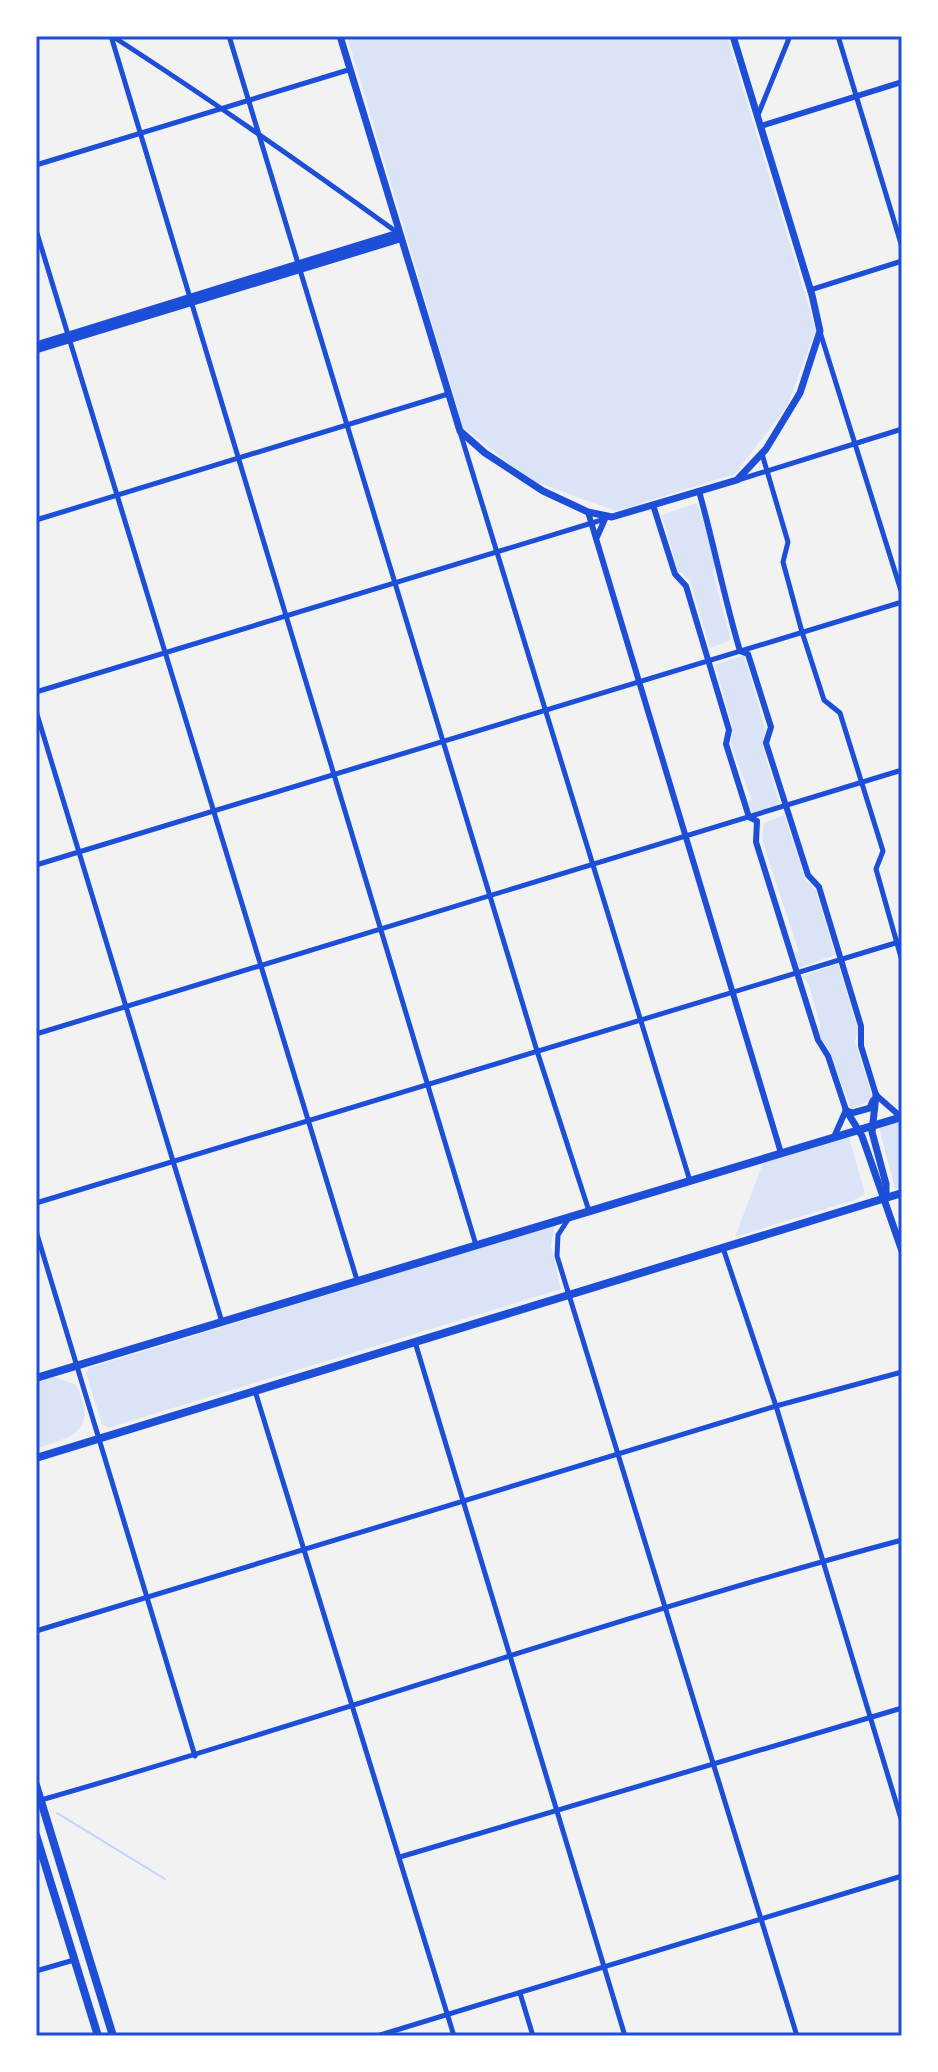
<svg xmlns="http://www.w3.org/2000/svg" width="938" height="2072" viewBox="0 0 938 2072" font-family="'Open Sans',sans-serif">
<rect width="100%" height="100%" fill="#f2f2f2"/>
<!-- green -->
<g fill="#dbe4f7">
<polygon points="347,36 727,36 816,330 787,406 735,474 616,511 530,480 463,427"/>
<polygon points="697,503 716,561 713,573 731,640 710,648 690,581 678,570 662,515"/>
<polygon points="744,655 766,731 763,747 780,805 753,814 748,801 752,800 731,745 732,725 715,665"/>
<polygon points="784,815 805,879 816,891 835,955 799,968 794,952 799,952 762,840 764,823"/>
<polygon points="838,964 858,1029 855,1042 873,1099 851,1109 828,1048 820,1038 820,1024 809,985 802,976"/>
<polygon points="902,1121 902,1186 895,1189 879,1128"/>
<polygon points="849,1137 865,1194 854,1200 735,1237 763,1163"/>
<polygon points="555,1225 551,1246 561,1289 108,1428 102,1424 86,1373 89,1368"/>
<path d="M53,1376L76,1385C98,1430 75,1436 36,1449V1382Z"/>
</g>
<g fill="none" stroke-linecap="round" stroke-linejoin="round">
<!-- stream -->
<polyline stroke="#bfd3fe" stroke-width="2" points="57,1813 165,1879"/>
<!-- minor -->
<g stroke="#1d4ed8" stroke-width="5">
<polyline points="111,36 476,1245"/>
<path d="M112,36C210,99 304,165 398,233"/>
<polyline points="229,36 537,1051 589,1211"/>
<polyline points="838,36 902,247"/>
<polyline points="758,115 790,36"/>
<polyline points="36,165 348,70"/>
<polyline points="36,230 357,1280"/>
<polyline points="810,290 902,261"/>
<polyline points="820,332 902,594"/>
<polyline points="460,432 690,1181"/>
<polyline points="762,454 788,542 783,562 802,632 824,700 840,713 883,851 876,869 902,961"/>
<polyline points="738,480 902,429"/>
<polyline points="36,520 448,394"/>
<polyline points="36,692 605,519"/>
<polyline points="36,711 222,1322"/>
<polyline points="36,865 902,602"/>
<polyline points="36,1034 902,770"/>
<polyline points="36,1203 902,941"/>
<polyline points="569,1218 558,1235 557,1256 797,2036"/>
<polyline points="36,1231 195,1756"/>
<polyline points="723,1248 776,1406 902,1822"/>
<polyline points="415,1342 625,2036"/>
<polyline points="255,1391 454,2036"/>
<polyline points="36,1631 776,1406 902,1372"/>
<path d="M41,1800C329,1718 612,1617 902,1540"/>
<polyline points="400,1857 902,1708"/>
<polyline points="36,1971 74,1960"/>
<polyline points="520,1993 533,2036"/>
<polyline points="377,2036 902,1876"/>
</g>
<!-- tertiary -->
<g stroke="#1d4ed8" stroke-width="6">
<polyline points="761,126 902,82"/>
<path d="M699,491C714,545 724,597 740,651L748,654L771,727L766,743L808,875L819,887L861,1026V1046L876,1095L901,1117"/>
<polyline points="653,505 675,574 686,586 729,730 726,744 749,817 757,821 756,842 818,1040 828,1056 846,1110 834,1137"/>
<polyline points="588,512 781,1153"/>
<polyline points="597,537 605,519"/>
</g>
<!-- secondary -->
<g stroke="#1d4ed8" stroke-width="7">
<polyline points="340,36 460,431 485,453 543,491 588,512 612,517 737,480 766,449 800,393 820,331 812,295 733,36"/>
<polyline points="36,345 398,233"/>
<polyline points="36,350 400,239"/>
<polyline points="876,1095 872,1132 886,1184 886,1198"/>
<polyline points="846,1110 862,1136 902,1251"/>
<polyline points="847,1111 852,1113 870,1108 873,1101"/>
</g>
<!-- trunk -->
<g stroke="#1d4ed8" stroke-width="8">
<polyline points="36,1378 902,1117"/>
<polyline points="36,1458 902,1193"/>
<polyline points="36,1785 113,2036"/>
<polyline points="36,1835 98,2036"/>
</g>
</g>
<!-- border -->
<rect width="938" height="2072" fill="none" stroke="#ffffff" stroke-width="76"/>
<rect x="38" y="38" width="862" height="1996" fill="none" stroke="#1d4ed8" stroke-width="3"/>
</svg>
